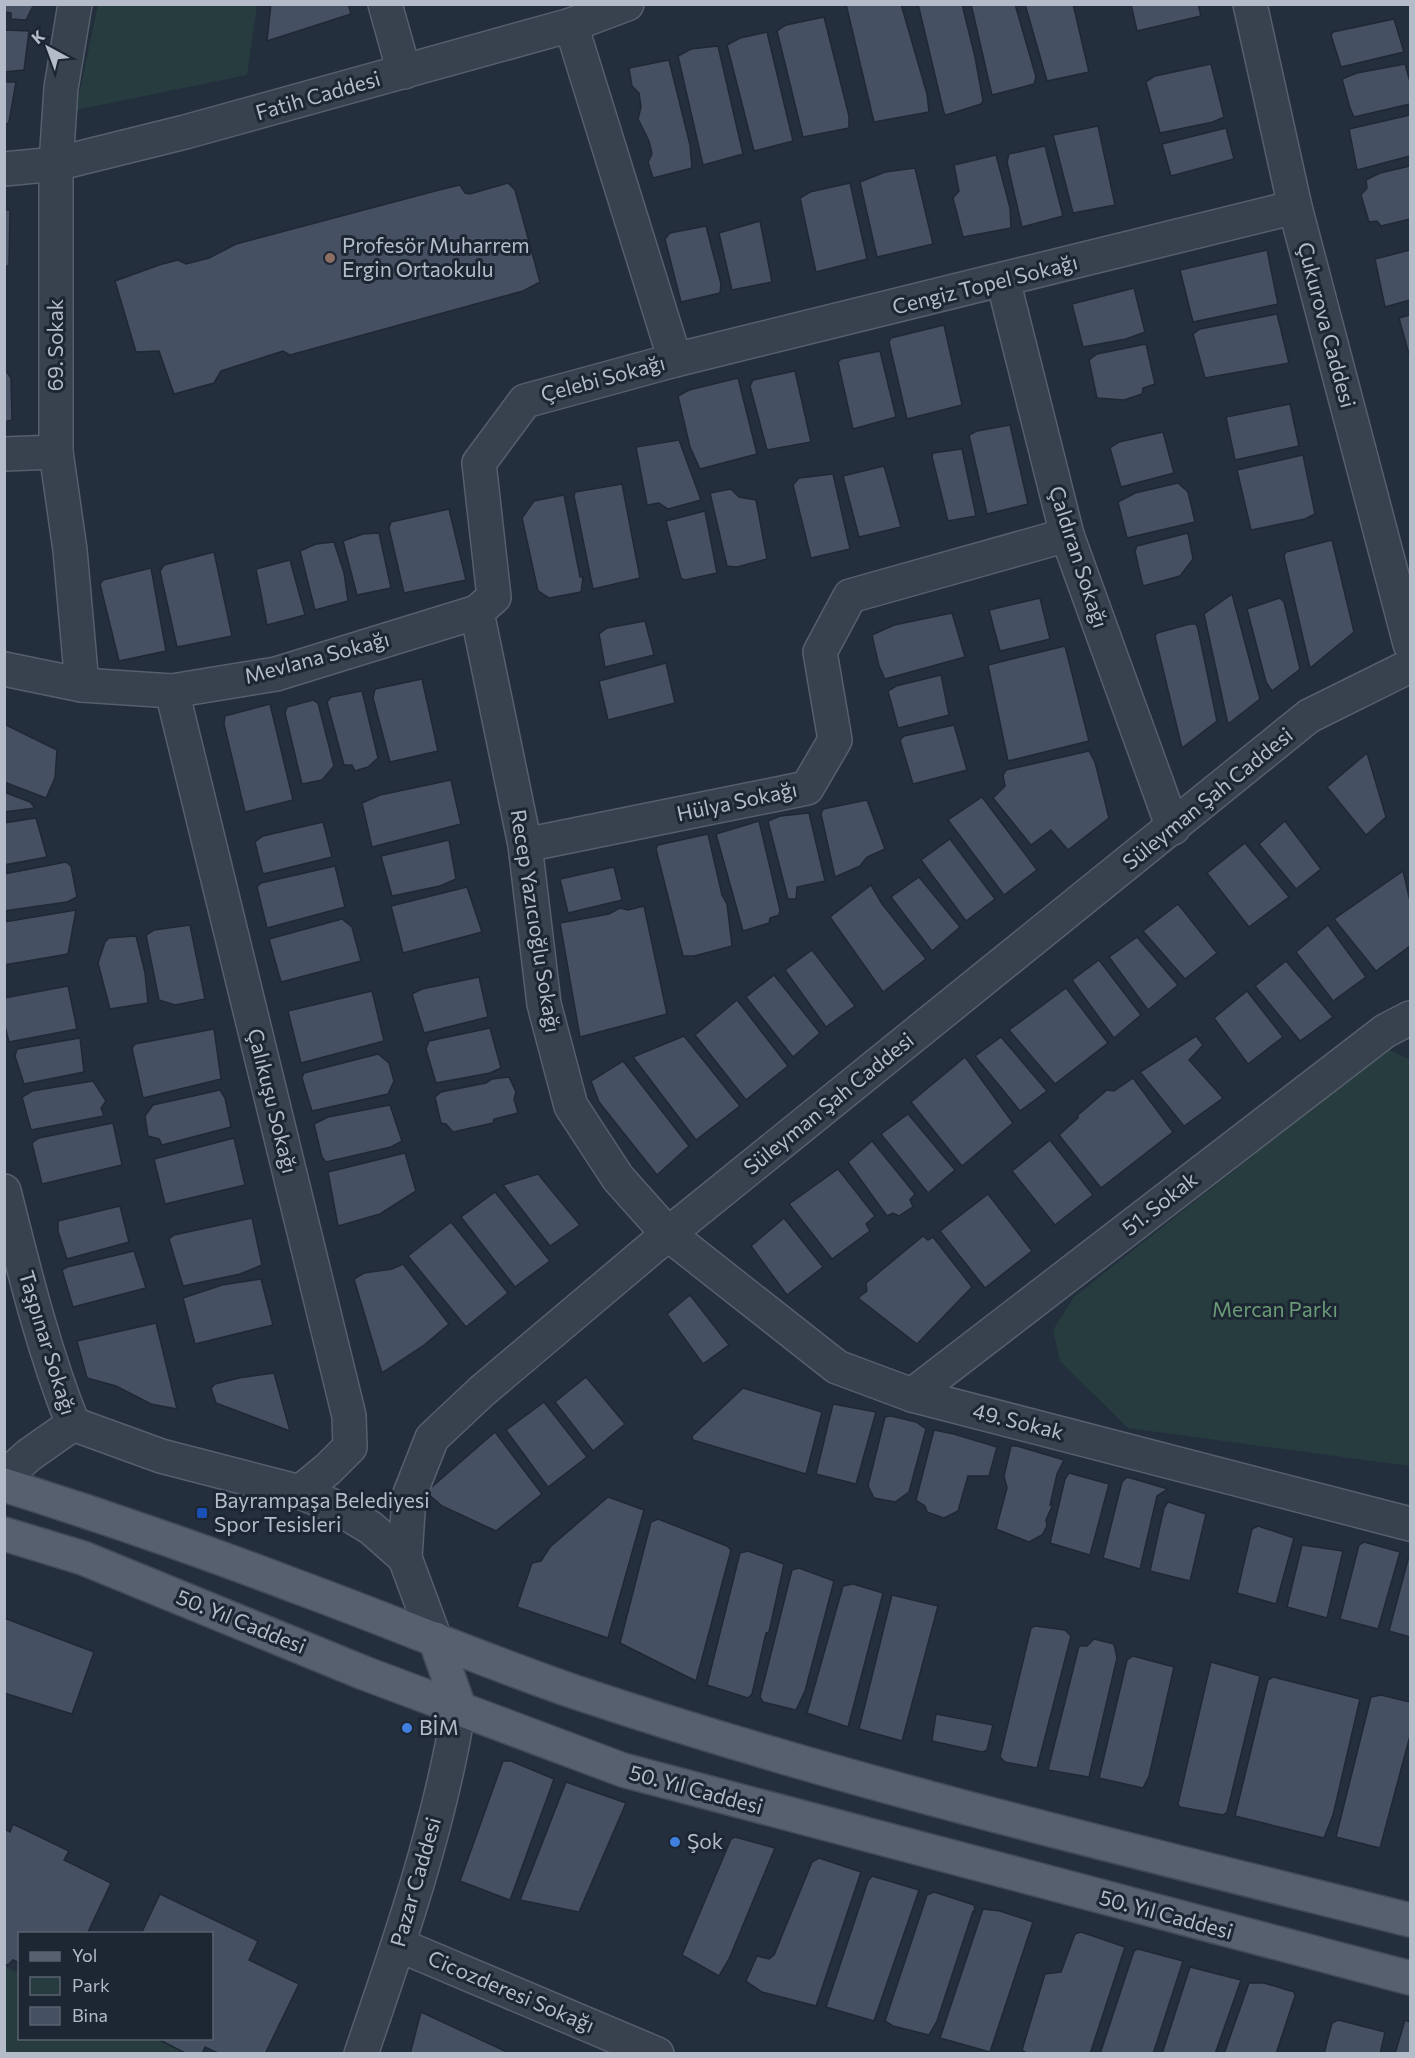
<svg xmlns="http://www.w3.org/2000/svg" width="1415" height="2058" viewBox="0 0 1415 2058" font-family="Commissioner,sans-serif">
<rect width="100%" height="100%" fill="#242f3e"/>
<!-- green -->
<g fill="#263c3f">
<polygon points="98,4 257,5 247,75 76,110"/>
<polygon points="1388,1049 1410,1060 1410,1466 1128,1428 1060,1361 1053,1330 1074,1297"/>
<polygon points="4,1966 19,1973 20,2038 171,2039 205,2053 5,2053"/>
</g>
<!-- building -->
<g fill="#455162" stroke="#1f2835" stroke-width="1.5">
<polygon points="4,4 34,4 26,20 11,19 11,13 4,12"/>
<polygon points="271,4 348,4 351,14 267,41"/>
<polygon points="846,4 901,4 927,94 929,112 874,122"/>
<polygon points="918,4 962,4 975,57 983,101 981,104 946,115 944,113"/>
<polygon points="971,4 1015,4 1036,77 1034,84 992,95"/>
<polygon points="1025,4 1073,4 1089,72 1047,81"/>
<polygon points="1131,4 1198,4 1201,16 1137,31"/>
<polygon points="824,17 849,116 849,128 803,137 777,31 786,25"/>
<polygon points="1394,19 1404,52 1341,67 1331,35 1333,32"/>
<polygon points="4,30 29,31 24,70 4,72"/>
<polygon points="767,32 793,141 754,151 727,45 740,38"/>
<polygon points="718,46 743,154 703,165 678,56 691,49"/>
<polygon points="669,60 690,145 692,168 653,178 648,162 652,154 649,141 638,119 641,107 639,93 632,86 629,68"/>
<polygon points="1211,64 1224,117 1213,122 1160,133 1146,82 1155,76"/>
<polygon points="1405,64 1410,82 1410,104 1354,117 1350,108 1342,79 1357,73"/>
<polygon points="4,82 16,82 9,122 4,127"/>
<polygon points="1410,115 1410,156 1357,170 1349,129"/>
<polygon points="1098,126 1115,205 1073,213 1053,135"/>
<polygon points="1226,128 1234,159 1171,176 1162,144"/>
<polygon points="1045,146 1063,216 1022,227 1007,162 1009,154"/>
<polygon points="996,155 1010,208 1011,228 963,237 953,198 959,191 954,165"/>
<polygon points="1410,166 1410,219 1381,226 1377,221 1369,222 1361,195 1367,188 1366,180 1380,173"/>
<polygon points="915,168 933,244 877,257 860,182 885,172"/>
<polygon points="508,183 515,190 540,282 523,291 290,355 283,351 221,371 214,383 174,394 159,351 136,352 115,281 159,265 178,260 186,264 209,258 236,244 439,190 460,185 465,193 470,194"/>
<polygon points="850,183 867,259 816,272 800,198 810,192"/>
<polygon points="4,210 10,210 9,266 4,266"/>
<polygon points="760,221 772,282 732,290 719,233"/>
<polygon points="706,226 721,284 720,293 681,302 665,239 670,233"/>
<polygon points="1267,250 1278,304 1193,322 1180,270"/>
<polygon points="1410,250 1410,300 1385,307 1375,259"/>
<polygon points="1134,288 1145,332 1126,339 1083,347 1072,304"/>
<polygon points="1277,314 1289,363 1205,378 1193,334 1200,329"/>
<polygon points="1410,315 1410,358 1399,318"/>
<polygon points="944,325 962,405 907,419 889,342 891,338"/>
<polygon points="1146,344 1155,384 1143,388 1142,394 1124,400 1097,398 1089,360 1097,354"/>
<polygon points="880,351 896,417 853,429 838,362 841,359"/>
<polygon points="4,368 11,378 12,420 4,422"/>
<polygon points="795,371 811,442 767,450 750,386 753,380"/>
<polygon points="738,378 757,454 700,469 690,447 678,396 689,390"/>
<polygon points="1290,404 1299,446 1235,460 1226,417"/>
<polygon points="1010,425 1028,504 987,514 969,435 977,431"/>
<polygon points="1163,432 1174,473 1121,487 1110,448 1119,442"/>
<polygon points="679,440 701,500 668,509 659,503 647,505 636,447"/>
<polygon points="962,449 976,516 948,521 932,457 933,453"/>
<polygon points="1303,455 1315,514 1305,519 1251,530 1237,470"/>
<polygon points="884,466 901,527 859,537 843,476"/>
<polygon points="833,474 850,549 811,558 793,485 799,478"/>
<polygon points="1178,483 1188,492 1195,522 1127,538 1118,502 1135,493"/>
<polygon points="622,484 640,578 593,589 574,496 575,492"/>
<polygon points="731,489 739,497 756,500 767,559 737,567 727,566 710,493"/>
<polygon points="564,495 580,577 583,577 581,592 549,598 538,591 522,518 534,501"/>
<polygon points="449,509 466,580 404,593 389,528 391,522"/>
<polygon points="705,511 717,573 685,580 681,578 666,521"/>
<polygon points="379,533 391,588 357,595 343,541 363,534"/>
<polygon points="1188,533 1193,559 1180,576 1143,586 1135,551 1137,546"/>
<polygon points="1332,540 1354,632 1310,668 1284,556 1286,552"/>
<polygon points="334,542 344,573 348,601 315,610 300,551 316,544"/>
<polygon points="214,552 232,636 177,647 160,571 164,565"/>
<polygon points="290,560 305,615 267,625 256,569"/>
<polygon points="151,568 166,651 119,661 100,584 103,580"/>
<polygon points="1232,594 1260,699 1228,724 1204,614"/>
<polygon points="1040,598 1050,639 1000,651 989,610"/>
<polygon points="1280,598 1284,602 1300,669 1272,691 1266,682 1247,609"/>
<polygon points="952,613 965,657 885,679 879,666 872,635 894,625"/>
<polygon points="645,621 654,655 605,667 599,634 607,628"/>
<polygon points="1190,624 1196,624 1198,629 1217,721 1182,748 1155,636 1157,633"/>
<polygon points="1065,646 1089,741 1008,761 988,665"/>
<polygon points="666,663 675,703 608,720 599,681"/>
<polygon points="941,675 949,715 898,728 888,691 896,686"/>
<polygon points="422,679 438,751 390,762 373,698 375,689"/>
<polygon points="362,691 378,758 368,767 355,771 352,765 344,765 327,702 331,697"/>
<polygon points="313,700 318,703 334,766 322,780 302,784 285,713 287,707"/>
<polygon points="270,704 293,800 245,812 224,724 225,716"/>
<polygon points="4,724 57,750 55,778 46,798 4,782"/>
<polygon points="954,725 967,770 913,784 900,740 904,736"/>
<polygon points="1089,751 1095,762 1109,818 1068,850 1051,830 1031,845 993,798 1005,786 1003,775 1006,770"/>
<polygon points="1367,753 1386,817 1366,835 1327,787"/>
<polygon points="451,780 461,824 372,847 362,803 380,795"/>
<polygon points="4,792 30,802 35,808 4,812"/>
<polygon points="982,797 1037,870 1004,895 948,820"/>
<polygon points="867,800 885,849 867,857 860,866 835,877 821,814 823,809"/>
<polygon points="809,813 825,881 797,887 796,899 788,899 768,821 780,816"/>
<polygon points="36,818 47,857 4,865 4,823"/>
<polygon points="759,821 780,910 779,915 770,918 769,923 743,931 716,834"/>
<polygon points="1285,821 1321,869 1296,889 1259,844"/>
<polygon points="323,822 332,857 263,874 255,842 263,836"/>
<polygon points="708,834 722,895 727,904 732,946 694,956 683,956 656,849 658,845"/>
<polygon points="950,839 995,899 966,921 921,860"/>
<polygon points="449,840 456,879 440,886 392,896 381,856"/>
<polygon points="1245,843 1289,897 1249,927 1207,873"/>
<polygon points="66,862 71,866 77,897 67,902 4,911 4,874"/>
<polygon points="335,866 345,907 267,928 257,887 261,883"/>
<polygon points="614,867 622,900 568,913 560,879"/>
<polygon points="1403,871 1410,901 1410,946 1376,971 1334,919"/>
<polygon points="919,877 960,927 932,951 891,897"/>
<polygon points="871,885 882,904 926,959 883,992 830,917"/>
<polygon points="467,887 482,932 403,953 391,906"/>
<polygon points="1178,904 1217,953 1185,979 1143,931"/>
<polygon points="644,906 667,1014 580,1037 560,923 609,914 620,908 628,910"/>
<polygon points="76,910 68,954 4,965 4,922"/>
<polygon points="342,919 352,927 361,961 281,982 269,939"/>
<polygon points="190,925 205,999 175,1005 159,1000 146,935 154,930"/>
<polygon points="1328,925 1366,977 1333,1001 1296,952"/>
<polygon points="136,936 145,973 148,1003 110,1009 98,963 105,942 109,938"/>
<polygon points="1137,937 1178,985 1148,1010 1109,957"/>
<polygon points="812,950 855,1006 826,1027 785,970"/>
<polygon points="1099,960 1141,1015 1114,1038 1072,980"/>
<polygon points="1286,961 1333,1017 1300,1041 1255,986"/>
<polygon points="774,975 820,1033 793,1057 746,997"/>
<polygon points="479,977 488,1017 424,1033 412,994 422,989"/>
<polygon points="68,986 77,1029 9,1042 4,1022 4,998"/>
<polygon points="1066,988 1108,1043 1055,1084 1009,1030"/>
<polygon points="372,991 384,1041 301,1063 288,1011"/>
<polygon points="1247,991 1283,1037 1248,1064 1214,1018"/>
<polygon points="737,1000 788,1066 746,1100 695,1035"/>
<polygon points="490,1028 501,1068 490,1073 436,1083 426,1049 429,1041"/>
<polygon points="214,1029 221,1079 143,1098 132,1048 135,1044"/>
<polygon points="684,1036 740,1106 696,1140 633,1057"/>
<polygon points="1196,1036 1203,1045 1189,1060 1223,1098 1184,1126 1140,1072"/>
<polygon points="1001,1037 1047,1091 1020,1111 975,1056"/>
<polygon points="80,1038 84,1072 24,1084 15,1056 17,1049"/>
<polygon points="378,1054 389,1063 394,1081 388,1094 312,1111 302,1078 304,1073"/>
<polygon points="965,1057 1013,1123 962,1166 911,1102"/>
<polygon points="623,1061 689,1146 657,1175 599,1102 591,1081"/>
<polygon points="509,1077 516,1092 514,1099 518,1113 494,1119 493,1123 453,1132 446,1124 441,1123 435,1097 441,1092 486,1083 492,1079"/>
<polygon points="1133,1078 1173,1132 1101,1188 1059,1135 1078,1118 1078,1115 1107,1090 1114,1091"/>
<polygon points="93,1081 106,1101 101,1108 104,1116 31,1130 22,1097 32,1091"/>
<polygon points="220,1090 225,1098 231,1127 162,1145 159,1139 148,1136 145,1116 153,1105"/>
<polygon points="390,1105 402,1141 391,1147 326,1162 322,1157 314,1124 328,1117"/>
<polygon points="908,1114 955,1170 928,1193 881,1134"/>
<polygon points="113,1123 122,1165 42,1184 32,1143 39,1138"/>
<polygon points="234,1138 245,1185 165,1204 154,1159"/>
<polygon points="1050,1140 1093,1195 1055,1225 1012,1171"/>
<polygon points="872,1141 915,1194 910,1200 913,1207 899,1216 893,1213 887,1216 848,1162"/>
<polygon points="405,1153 416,1191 380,1214 338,1226 328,1172"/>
<polygon points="838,1169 875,1216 866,1224 870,1231 832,1259 789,1204"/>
<polygon points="538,1174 580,1225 550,1246 503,1185"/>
<polygon points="495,1192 550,1261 515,1287 461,1217"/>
<polygon points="988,1194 1032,1251 985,1288 940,1231"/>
<polygon points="120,1206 129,1242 67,1259 58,1231 58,1221"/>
<polygon points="252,1218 262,1265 240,1274 183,1286 169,1239 174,1235"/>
<polygon points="784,1218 823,1267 787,1295 751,1246"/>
<polygon points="451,1222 508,1293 466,1327 408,1256"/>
<polygon points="923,1236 928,1240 933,1237 972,1287 917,1344 858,1298 867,1291 866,1283"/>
<polygon points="134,1251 146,1288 73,1307 62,1270 67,1267"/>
<polygon points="403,1264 449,1324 423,1346 382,1373 354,1279 364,1273 392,1269"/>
<polygon points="261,1279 273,1325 195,1344 183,1298 222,1285"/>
<polygon points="690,1295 729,1345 703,1364 667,1314"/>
<polygon points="156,1323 177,1409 151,1404 116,1386 87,1378 77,1341"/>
<polygon points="274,1373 290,1431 216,1403 211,1388 215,1384 239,1378"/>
<polygon points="586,1377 625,1424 593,1451 555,1402"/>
<polygon points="743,1388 822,1412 806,1474 693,1440 692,1436"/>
<polygon points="544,1402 587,1457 548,1487 506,1430"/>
<polygon points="833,1404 876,1412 856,1484 816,1474"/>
<polygon points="891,1416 916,1422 926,1429 909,1492 895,1502 874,1498 868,1486 885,1417"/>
<polygon points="934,1430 954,1434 997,1447 989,1476 968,1476 958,1511 944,1518 927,1512 925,1506 916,1500"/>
<polygon points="495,1432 542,1494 496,1531 442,1506 426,1492"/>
<polygon points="1011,1446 1017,1446 1064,1460 1057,1474 1050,1505 1053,1504 1046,1520 1047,1526 1042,1535 1029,1542 996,1529 1007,1488 1004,1476"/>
<polygon points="1069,1473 1109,1484 1090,1555 1050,1543 1065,1479"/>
<polygon points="1127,1477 1168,1489 1157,1496 1140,1569 1103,1558 1122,1482"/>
<polygon points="608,1497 644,1510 608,1638 517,1607 532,1563 541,1561 550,1547"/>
<polygon points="1168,1502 1206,1514 1190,1581 1150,1571 1164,1508"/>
<polygon points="658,1519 727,1546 731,1550 696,1681 620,1643 651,1522"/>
<polygon points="1258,1526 1294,1538 1276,1604 1237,1593 1252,1529"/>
<polygon points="1364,1542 1400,1552 1378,1629 1340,1619 1359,1545"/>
<polygon points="1302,1545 1343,1551 1327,1618 1287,1607"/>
<polygon points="748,1551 784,1564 769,1632 766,1633 752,1694 748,1698 707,1685 740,1553"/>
<polygon points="1409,1556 1410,1556 1410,1637 1389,1631"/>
<polygon points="799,1568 834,1581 805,1691 796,1710 763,1702 760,1697 792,1570"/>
<polygon points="853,1584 883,1593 848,1727 807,1713 843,1586"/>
<polygon points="892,1595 938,1606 902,1741 859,1729"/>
<polygon points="4,1618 94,1652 72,1714 4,1693"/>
<polygon points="1035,1626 1065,1630 1071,1636 1037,1768 1005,1762 1000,1757 1031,1628"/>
<polygon points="1094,1639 1114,1644 1117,1658 1089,1777 1048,1770 1079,1646 1087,1646"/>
<polygon points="1133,1656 1174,1667 1149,1776 1143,1788 1099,1778 1127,1660"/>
<polygon points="1211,1662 1260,1676 1227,1812 1223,1815 1180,1807 1178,1804"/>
<polygon points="1273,1677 1360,1699 1333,1815 1324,1838 1235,1816 1268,1680"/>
<polygon points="1381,1695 1410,1702 1410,1736 1380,1848 1336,1837 1371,1697"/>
<polygon points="936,1714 993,1725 987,1750 982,1752 932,1741"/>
<polygon points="503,1761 511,1761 554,1779 510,1900 460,1881"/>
<polygon points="566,1782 626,1803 579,1912 520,1900"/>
<polygon points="13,1824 69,1851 64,1860 111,1883 87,1934 20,1934 20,1963 13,1960 8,1965 4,1964 4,1829 10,1832"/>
<polygon points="735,1837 775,1848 729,1959 719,1976 682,1955 731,1839"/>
<polygon points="819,1858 861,1872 816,2006 762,1992 746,1981 757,1956 769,1959 774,1955 812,1862"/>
<polygon points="872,1876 919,1890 874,2021 826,2007 868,1881"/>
<polygon points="934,1892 974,1905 975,1912 973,1911 937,2021 929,2035 893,2026 885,2021 927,1895"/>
<polygon points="160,1894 258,1941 249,1960 299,1984 265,2054 220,2054 205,2047 202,2054 187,2054 156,2038 212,2038 212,1934 141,1934"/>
<polygon points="983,1909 1000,1911 1033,1922 990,2052 940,2038"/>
<polygon points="1081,1932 1125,1947 1090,2054 1028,2054 1022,2050 1045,1974 1061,1972 1075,1934"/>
<polygon points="1138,1949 1183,1961 1153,2054 1100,2054 1134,1951"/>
<polygon points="1190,1967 1241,1980 1215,2054 1162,2054"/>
<polygon points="1249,1983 1264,1983 1294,1992 1295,1996 1276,2054 1224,2054"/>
<polygon points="421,2012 511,2054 410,2054"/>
<polygon points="1338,2020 1385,2032 1380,2054 1324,2054 1332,2023"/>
<polygon points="1405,2020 1410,2022 1410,2054 1395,2054"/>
</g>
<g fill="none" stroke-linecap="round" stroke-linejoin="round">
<defs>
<g id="minor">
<polyline points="75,4 61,88 56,164 56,452 70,550 82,685"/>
<polyline points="385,4 404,72"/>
<polyline points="1250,4 1295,207 1410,644"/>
<polyline points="571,25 675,360"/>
<polyline points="1003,280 1067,535 1173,828"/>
<polyline points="4,454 56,452"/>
<polyline points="477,612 525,845 544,1004 571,1106 618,1178 668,1234 837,1367 912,1395 1410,1524"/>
<polyline points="4,669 82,685 172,691 276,674 477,612 494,597 479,463 525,401 675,360 1295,207"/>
<polyline points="172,691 349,1416 350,1447 328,1469 300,1492"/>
<polyline points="525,845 807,788 835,740 820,652 850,596 1067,535"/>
<path d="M4,1191C24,1270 43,1349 73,1424L161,1456L300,1492L338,1508L371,1528L405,1558"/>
<polyline points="912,1395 1385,1031 1410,1018"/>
<polyline points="4,1477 29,1455 73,1424"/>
<polyline points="399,1945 657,2054"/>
</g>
<g id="tertiary">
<polyline points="4,169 56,164 185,132 571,25 627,4"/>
<polyline points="435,1639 405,1558 409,1496 432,1438 482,1391 668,1234 1309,716 1410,666"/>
<path d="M361,2054C400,1941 440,1825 459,1707"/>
</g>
<g id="primary">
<path d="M4,1485C103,1516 201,1550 298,1587C391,1621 482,1660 575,1692C849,1784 1131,1850 1410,1920"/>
<polyline points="4,1534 83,1558 364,1673 623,1770 1410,1978"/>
<polyline points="435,1639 459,1707"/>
</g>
</defs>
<!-- minor casing -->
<use href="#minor" stroke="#565f6c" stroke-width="36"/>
<!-- tertiary casing -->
<use href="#tertiary" stroke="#565f6c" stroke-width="36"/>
<!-- primary casing -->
<use href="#primary" stroke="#414a57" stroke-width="36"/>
<!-- minor -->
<use href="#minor" stroke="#38414e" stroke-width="33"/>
<!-- tertiary -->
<use href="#tertiary" stroke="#38414e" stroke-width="33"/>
<!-- primary -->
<use href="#primary" stroke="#56606e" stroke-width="33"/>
</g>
<!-- markers -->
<circle fill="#8d6e63" stroke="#1d2633" stroke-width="2" cx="330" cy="258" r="6"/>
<rect fill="#1a4fb4" stroke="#1d2633" stroke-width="2" x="196" y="1507" width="12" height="12" rx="3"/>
<g fill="#3f7fe0" stroke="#1d2633" stroke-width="2">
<circle cx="407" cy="1728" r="6"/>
<circle cx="675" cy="1842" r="6"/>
</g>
<g text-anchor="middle" stroke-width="6" stroke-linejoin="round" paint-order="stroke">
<!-- street labels -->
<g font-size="21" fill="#b4bcc9" stroke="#1d2633">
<text transform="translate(318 96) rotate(-16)" y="7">Fatih Caddesi</text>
<text transform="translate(985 285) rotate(-14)" y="7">Cengiz Topel Sokağı</text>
<text transform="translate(1326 325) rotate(75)" y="7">Çukurova Caddesi</text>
<text transform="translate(56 345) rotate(-90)" y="7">69. Sokak</text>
<text transform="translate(603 379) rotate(-15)" y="7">Çelebi Sokağı</text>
<text transform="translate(1078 557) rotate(72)" y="7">Çaldıran Sokağı</text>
<text transform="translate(317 658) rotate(-15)" y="7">Mevlana Sokağı</text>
<text transform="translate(1208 799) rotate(-39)" y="7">Süleyman Şah Caddesi</text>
<text transform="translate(737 802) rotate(-12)" y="7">Hülya Sokağı</text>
<text transform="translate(535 921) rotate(81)" y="7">Recep Yazıcıoğlu Sokağı</text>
<text transform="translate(272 1101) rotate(76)" y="7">Çalıkuşu Sokağı</text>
<text transform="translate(829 1104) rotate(-39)" y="7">Süleyman Şah Caddesi</text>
<text transform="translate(1160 1204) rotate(-38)" y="7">51. Sokak</text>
<text transform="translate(47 1343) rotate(73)" y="7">Taşpınar Sokağı</text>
<text transform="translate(1018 1422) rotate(14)" y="7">49. Sokak</text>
<text transform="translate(241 1622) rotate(22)" y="7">50. Yıl Caddesi</text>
<text transform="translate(696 1790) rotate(15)" y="7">50. Yıl Caddesi</text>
<text transform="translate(416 1882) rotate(-74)" y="7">Pazar Caddesi</text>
<text transform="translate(1166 1915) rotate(15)" y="7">50. Yıl Caddesi</text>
<text transform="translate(511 1992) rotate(23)" y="7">Cicozderesi Sokağı</text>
</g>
<!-- poi labels -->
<g font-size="21" fill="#b4bcc9" stroke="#1d2633" text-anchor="start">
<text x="342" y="253">Profesör Muharrem<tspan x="342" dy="24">Ergin Ortaokulu</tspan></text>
<text x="214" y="1508">Bayrampaşa Belediyesi<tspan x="214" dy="24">Spor Tesisleri</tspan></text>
<text x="419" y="1735">BİM</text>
<text x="687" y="1849">Şok</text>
</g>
<!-- park labels -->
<g font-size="21" fill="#6b9a76" stroke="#1d2633">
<text x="1275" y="1317">Mercan Parkı</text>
</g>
</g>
<!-- border -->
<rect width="1415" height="2058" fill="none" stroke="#b4bcc9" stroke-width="12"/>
<!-- legend -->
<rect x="18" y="1932" width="195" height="108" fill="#1d2633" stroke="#59626f" stroke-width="1.5"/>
<rect x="30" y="1952" width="30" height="9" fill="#56606e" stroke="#59626f" stroke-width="1.5"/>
<text x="72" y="1962" font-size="18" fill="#b4bcc9">Yol</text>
<rect x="30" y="1977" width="30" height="18" fill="#263c3f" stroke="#59626f" stroke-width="1.5"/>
<text x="72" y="1992" font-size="18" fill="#b4bcc9">Park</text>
<rect x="30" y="2007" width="30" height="18" fill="#455162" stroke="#59626f" stroke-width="1.5"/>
<text x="72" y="2022" font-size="18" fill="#b4bcc9">Bina</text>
<!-- north arrow -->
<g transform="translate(48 48) rotate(319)" stroke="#1d2633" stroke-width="4.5" paint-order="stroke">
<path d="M0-4.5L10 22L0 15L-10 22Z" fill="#b4bcc9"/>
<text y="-9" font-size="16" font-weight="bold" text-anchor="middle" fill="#b4bcc9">K</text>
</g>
</svg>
